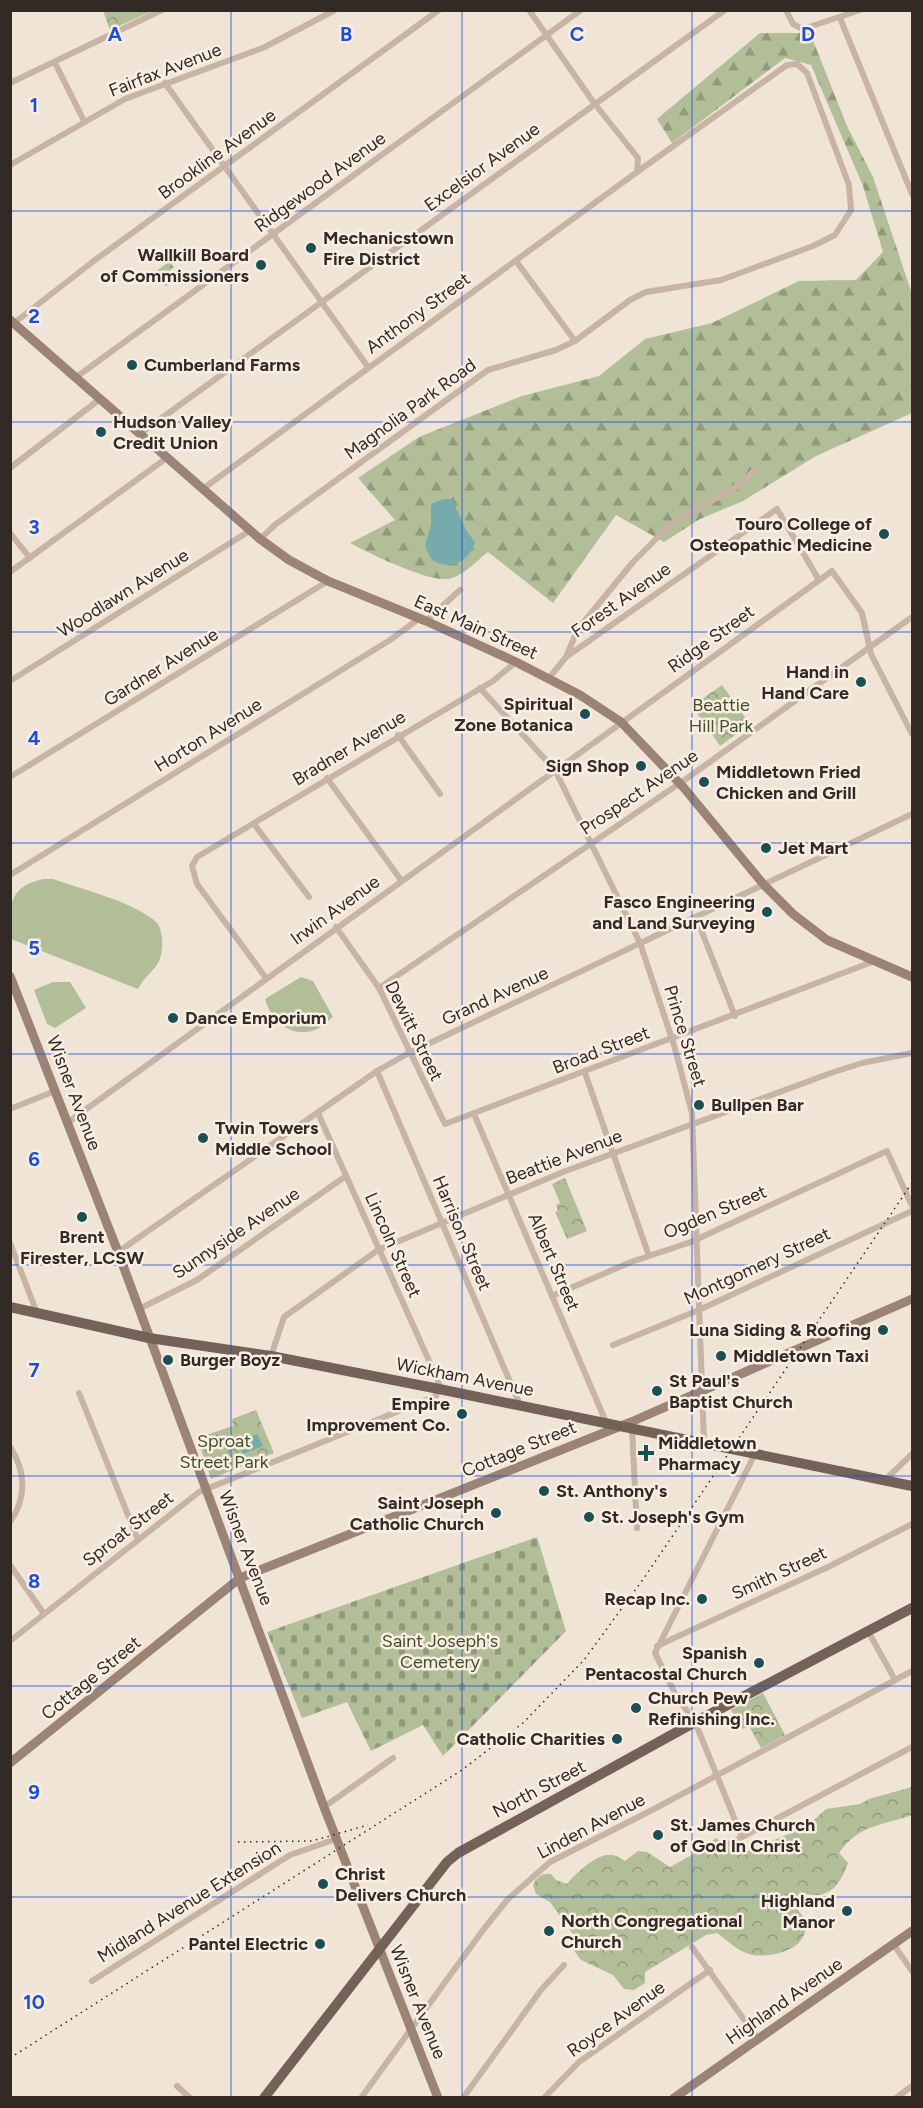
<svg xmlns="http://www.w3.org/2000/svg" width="923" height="2108" viewBox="0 0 923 2108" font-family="Figtree,sans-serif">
<defs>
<pattern id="forest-firs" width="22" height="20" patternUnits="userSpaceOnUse" patternTransform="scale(1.5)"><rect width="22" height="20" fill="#b1be98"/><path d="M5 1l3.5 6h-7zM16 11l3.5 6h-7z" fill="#919b7c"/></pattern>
<pattern id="cemetery-stones" width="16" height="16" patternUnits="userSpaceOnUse" patternTransform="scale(1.5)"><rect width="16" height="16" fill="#b1be98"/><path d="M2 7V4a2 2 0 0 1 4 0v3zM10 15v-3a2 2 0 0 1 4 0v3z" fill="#919b7c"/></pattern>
<pattern id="park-crowns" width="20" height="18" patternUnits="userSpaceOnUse" patternTransform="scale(1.5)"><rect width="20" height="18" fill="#b1be98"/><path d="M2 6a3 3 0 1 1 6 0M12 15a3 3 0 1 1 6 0" fill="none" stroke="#919b7c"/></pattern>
<pattern id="garden-dots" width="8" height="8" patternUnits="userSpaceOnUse" patternTransform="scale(1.5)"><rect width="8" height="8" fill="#b1be98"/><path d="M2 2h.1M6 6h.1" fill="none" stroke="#919b7c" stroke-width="1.8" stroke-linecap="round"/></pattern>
</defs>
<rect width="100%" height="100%" fill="#f0e4d7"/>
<!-- grass -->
<g fill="#b1be98">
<path d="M43,879H53C78,888 140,904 157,923C163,931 163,945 161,955C158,969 144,976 138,989L11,939C10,909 6,887 43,879Z"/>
<path d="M301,977L313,981L333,1017C328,1021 322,1027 317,1029C292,1040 271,1021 265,999Z"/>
<polygon points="53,982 70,982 86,1008 55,1028 47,1024 34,990"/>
</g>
<!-- forest -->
<path fill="url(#forest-firs)" d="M760,33H810L847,126L873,177L912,294V413L816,456L743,501L700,519L664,542L616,515L553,603L488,552C476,561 462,578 446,579C423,580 371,554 350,543L395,520L358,478L419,437L522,396L599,376L645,339L712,323L799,281L856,280L883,252L863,186L811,65L785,58L672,143L657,119Z"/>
<!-- cemetery -->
<polygon fill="url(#cemetery-stones)" points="537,1537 566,1631 443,1756 423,1725 371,1751 347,1702 302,1718 267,1632"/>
<!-- park -->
<g fill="url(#park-crowns)">
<polygon points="103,11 103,10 152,11 110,30"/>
<polygon points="722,685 750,724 720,746 692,706"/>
<polygon points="565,1178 587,1231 567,1239 555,1212 558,1211 556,1205 560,1203 552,1184"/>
<polygon points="256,1410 274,1453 211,1479 197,1438 233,1426 232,1419"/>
<polygon points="763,1693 785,1735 761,1748 749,1726 743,1729 731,1710"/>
<path d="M912,1787V1815C882,1826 859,1824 839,1853L848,1863C840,1885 829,1901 802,1893L798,1911L809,1922C806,1930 803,1941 795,1946C784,1954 761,1958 749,1954C736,1950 728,1941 717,1933L706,1935L645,1972V1983L634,1990L624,1989L613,1975L581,1960L572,1948L575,1937L550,1902L536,1894L533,1885C537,1877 541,1873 551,1874L556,1880L567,1884C575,1874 597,1853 612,1855C616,1855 622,1859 625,1861L638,1851L647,1852L670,1867L701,1850L716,1838L738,1855L806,1827L826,1809L860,1804L869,1799Z"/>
</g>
<!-- garden -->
<polygon fill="url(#garden-dots)" points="170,261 174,267 170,270 174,281 166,286 155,272"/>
<!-- water -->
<g fill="#77aaac">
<path d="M444,499H452L466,530L475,542C469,562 449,572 431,559L425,546L431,524V504Z"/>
<polygon points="257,1434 263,1446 243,1454 238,1442"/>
</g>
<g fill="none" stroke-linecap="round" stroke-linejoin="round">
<!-- street -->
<g stroke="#c7b4a4" stroke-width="6">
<polyline points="786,10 793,24 803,29 860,10"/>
<polyline points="840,18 912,194"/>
<polyline points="55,63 84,121"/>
<polyline points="10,83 162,10"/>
<polyline points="165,83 368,367"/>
<polyline points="10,165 125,99 265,47 335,10"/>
<polyline points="516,261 575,341"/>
<polyline points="14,323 95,260 439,10"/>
<polyline points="75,378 581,10"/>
<polyline points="141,433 725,10"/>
<polyline points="10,468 100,399"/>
<polyline points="204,488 637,172 638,158 594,103 529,10"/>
<polyline points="10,533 30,558"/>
<polyline points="260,539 276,524 488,370 556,350 575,341 630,300 646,292 721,280 813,246 835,235 851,210 849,185 807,73 797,64 787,65 637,172"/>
<polyline points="10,572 168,457"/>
<polyline points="426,621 460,590"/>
<polyline points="566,657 578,629 633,562 671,524 739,485 755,470"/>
<polyline points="549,678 566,657 777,509 819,580"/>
<polyline points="10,681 251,530"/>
<polyline points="480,688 555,770 640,943 674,1045 692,1113 704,1442"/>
<polyline points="398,735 440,794"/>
<polyline points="10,777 328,581"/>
<polyline points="327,778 401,880"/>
<polyline points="254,824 309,897"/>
<polyline points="10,875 390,640 420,618"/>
<polyline points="696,917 735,1016"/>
<polyline points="336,927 379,988 445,1124 872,962"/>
<polyline points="266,978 197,884 192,866 197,857 493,681 516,662"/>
<polyline points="379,988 686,779 912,617"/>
<polyline points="377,1071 520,1405"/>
<polyline points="585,1073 649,1256"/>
<polyline points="10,1109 55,1091"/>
<polyline points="474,1114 606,1422"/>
<polyline points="67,1123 832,571 862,613 871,654 912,734"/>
<polyline points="10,1243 37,1313"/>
<polyline points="118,1252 377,1071 409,1053 912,814"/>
<polyline points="552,1296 631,1262 691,1242 887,1151 912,1206"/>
<polyline points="139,1309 197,1280 346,1176"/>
<polyline points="613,1345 699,1310 912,1211"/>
<polyline points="271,1356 284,1317 378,1250 563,1172 831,1073 862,1063 912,1053"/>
<polyline points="79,1393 138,1540"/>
<polyline points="632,1429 637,1528"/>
<path d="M10,1447C26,1471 27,1498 10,1522"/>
<polyline points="885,1480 912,1454"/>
<polyline points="10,1565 44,1614"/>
<polyline points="868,1631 895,1680"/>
<polyline points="10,1641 199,1492 436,1396 439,1383 318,1113"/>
<polyline points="657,1646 828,1567 912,1524"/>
<polyline points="324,1807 393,1758"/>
<polyline points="742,1837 695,1722 677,1697 655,1653 755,1454"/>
<polyline points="729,1844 912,1747"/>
<polyline points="894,1945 912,1971"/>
<polyline points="692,1947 758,2039"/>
<polyline points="92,1981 290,1855 336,1839"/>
<polyline points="177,2086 190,2098"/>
<polyline points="361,2098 483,1930 508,1899 550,1862 656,1808 912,1671"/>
<polyline points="463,2098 541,1990 564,1965"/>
<polyline points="544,2098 579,2062 710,1970"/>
<polyline points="896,2098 912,2086"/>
</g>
<!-- secondary -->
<g stroke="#9b8375" stroke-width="9">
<polyline points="10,320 260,539 289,560 328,581 426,621 516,662 580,695 621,722 684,788 764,885 793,914 827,940 912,977"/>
<polyline points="10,976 118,1252 324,1807 438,2098"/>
<polyline points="10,1763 240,1578 631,1422 912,1299"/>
<polyline points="674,2098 912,1931"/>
</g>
<!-- primary -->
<g stroke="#746157" stroke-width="10">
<polyline points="10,1307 149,1338 271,1356 439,1389 912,1486"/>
<polyline points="264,2098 447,1862 458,1853 695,1722 912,1608"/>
</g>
<!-- rail -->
<g stroke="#332a25" stroke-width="1.5" stroke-dasharray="1.5 4.5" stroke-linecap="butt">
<polyline points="238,1842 312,1841 368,1825"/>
<polyline points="10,2058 462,1770 523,1723 584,1660 644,1578 912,1183"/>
</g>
</g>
<!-- grid -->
<path fill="none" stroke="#1d4ed8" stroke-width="1.5" stroke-opacity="0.55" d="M231,10V2098M462,10V2098M692,10V2098M10,211H912M10,422H912M10,632H912M10,843H912M10,1054H912M10,1265H912M10,1476H912M10,1686H912M10,1897H912"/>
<!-- markers -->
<g fill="#1c4f53" stroke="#f8eee3" stroke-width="2">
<circle cx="311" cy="248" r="6"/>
<circle cx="261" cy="265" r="6"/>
<circle cx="132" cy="365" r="6"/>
<circle cx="101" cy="432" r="6"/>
<circle cx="884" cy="534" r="6"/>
<circle cx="861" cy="682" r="6"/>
<circle cx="585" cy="714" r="6"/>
<circle cx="641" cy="766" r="6"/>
<circle cx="704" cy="782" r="6"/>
<circle cx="766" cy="848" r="6"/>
<circle cx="767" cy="912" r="6"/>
<circle cx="173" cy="1018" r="6"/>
<circle cx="699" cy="1105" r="6"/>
<circle cx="203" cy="1138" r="6"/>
<circle cx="82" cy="1217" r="6"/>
<circle cx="883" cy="1330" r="6"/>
<circle cx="721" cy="1356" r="6"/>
<circle cx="168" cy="1360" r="6"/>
<circle cx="657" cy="1391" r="6"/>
<circle cx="462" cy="1414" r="6"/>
<path d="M643 1444h6v6h6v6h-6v6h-6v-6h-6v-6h6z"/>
<circle cx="544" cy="1491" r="6"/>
<circle cx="496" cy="1513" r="6"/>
<circle cx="589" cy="1517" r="6"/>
<circle cx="702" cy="1599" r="6"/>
<circle cx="759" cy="1663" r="6"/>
<circle cx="636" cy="1708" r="6"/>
<circle cx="617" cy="1739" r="6"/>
<circle cx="658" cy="1835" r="6"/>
<circle cx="323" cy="1884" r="6"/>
<circle cx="847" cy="1911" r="6"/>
<circle cx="549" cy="1931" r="6"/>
<circle cx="320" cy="1944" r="6"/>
</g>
<g text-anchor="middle" stroke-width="5" stroke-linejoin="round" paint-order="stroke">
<!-- street labels -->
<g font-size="18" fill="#332a25" stroke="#f8eee3">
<text transform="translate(165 70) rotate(-21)" y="6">Fairfax Avenue</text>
<text transform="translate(217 154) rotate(-36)" y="6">Brookline Avenue</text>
<text transform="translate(482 167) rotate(-36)" y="6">Excelsior Avenue</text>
<text transform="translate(320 182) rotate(-36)" y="6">Ridgewood Avenue</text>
<text transform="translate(418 313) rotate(-36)" y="6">Anthony Street</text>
<text transform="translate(410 409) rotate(-36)" y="6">Magnolia Park Road</text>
<text transform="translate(123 593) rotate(-32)" y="6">Woodlawn Avenue</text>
<text transform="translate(621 600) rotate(-35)" y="6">Forest Avenue</text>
<text transform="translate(476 627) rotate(24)" y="6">East Main Street</text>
<text transform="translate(711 639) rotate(-36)" y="6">Ridge Street</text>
<text transform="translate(161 667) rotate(-32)" y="6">Gardner Avenue</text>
<text transform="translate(208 735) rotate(-32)" y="6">Horton Avenue</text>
<text transform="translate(349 748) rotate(-31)" y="6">Bradner Avenue</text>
<text transform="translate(639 792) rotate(-34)" y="6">Prospect Avenue</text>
<text transform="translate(335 910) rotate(-36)" y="6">Irwin Avenue</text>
<text transform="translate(495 996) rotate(-25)" y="6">Grand Avenue</text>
<text transform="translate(414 1031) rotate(64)" y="6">Dewitt Street</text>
<text transform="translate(685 1036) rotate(73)" y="6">Prince Street</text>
<text transform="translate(601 1050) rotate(-21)" y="6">Broad Street</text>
<text transform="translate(74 1093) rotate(69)" y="6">Wisner Avenue</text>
<text transform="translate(564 1157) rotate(-21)" y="6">Beattie Avenue</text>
<text transform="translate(715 1212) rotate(-23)" y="6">Ogden Street</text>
<text transform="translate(236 1233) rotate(-34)" y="6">Sunnyside Avenue</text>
<text transform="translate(462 1233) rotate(67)" y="6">Harrison Street</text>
<text transform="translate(393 1245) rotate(66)" y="6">Lincoln Street</text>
<text transform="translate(554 1262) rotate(67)" y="6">Albert Street</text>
<text transform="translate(757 1266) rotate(-25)" y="6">Montgomery Street</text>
<text transform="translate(465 1377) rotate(11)" y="6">Wickham Avenue</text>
<text transform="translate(519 1449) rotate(-22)" y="6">Cottage Street</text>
<text transform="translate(128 1529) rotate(-38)" y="6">Sproat Street</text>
<text transform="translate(246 1548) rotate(69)" y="6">Wisner Avenue</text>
<text transform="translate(779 1573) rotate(-25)" y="6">Smith Street</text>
<text transform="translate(91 1678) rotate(-39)" y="6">Cottage Street</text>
<text transform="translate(539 1789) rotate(-28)" y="6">North Street</text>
<text transform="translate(591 1826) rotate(-28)" y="6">Linden Avenue</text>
<text transform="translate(189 1902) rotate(-32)" y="6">Midland Avenue Extension</text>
<text transform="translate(784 2001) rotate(-35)" y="6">Highland Avenue</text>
<text transform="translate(418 2002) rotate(68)" y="6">Wisner Avenue</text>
<text transform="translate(616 2019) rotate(-36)" y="6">Royce Avenue</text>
</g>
<!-- poi labels -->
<g font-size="18" font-weight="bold" fill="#332a25" stroke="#f8eee3" text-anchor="start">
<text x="323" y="244">Mechanicstown<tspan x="323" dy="21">Fire District</tspan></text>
<text x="249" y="261" text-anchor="end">Wallkill Board<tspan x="249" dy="21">of Commissioners</tspan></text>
<text x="144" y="371">Cumberland Farms</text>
<text x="113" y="428">Hudson Valley<tspan x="113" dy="21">Credit Union</tspan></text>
<text x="872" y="530" text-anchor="end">Touro College of<tspan x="872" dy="21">Osteopathic Medicine</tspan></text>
<text x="849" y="678" text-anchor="end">Hand in<tspan x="849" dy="21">Hand Care</tspan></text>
<text x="573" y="710" text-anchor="end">Spiritual<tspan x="573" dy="21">Zone Botanica</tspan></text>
<text x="629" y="772" text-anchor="end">Sign Shop</text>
<text x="716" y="778">Middletown Fried<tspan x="716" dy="21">Chicken and Grill</tspan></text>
<text x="778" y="854">Jet Mart</text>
<text x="755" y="908" text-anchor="end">Fasco Engineering<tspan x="755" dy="21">and Land Surveying</tspan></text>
<text x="185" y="1024">Dance Emporium</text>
<text x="711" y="1111">Bullpen Bar</text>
<text x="215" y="1134">Twin Towers<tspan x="215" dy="21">Middle School</tspan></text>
<text x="82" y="1243" text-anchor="middle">Brent<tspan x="82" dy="21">Firester, LCSW</tspan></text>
<text x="871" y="1336" text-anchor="end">Luna Siding &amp; Roofing</text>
<text x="733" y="1362">Middletown Taxi</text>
<text x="180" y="1366">Burger Boyz</text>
<text x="669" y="1387">St Paul's<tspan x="669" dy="21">Baptist Church</tspan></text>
<text x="450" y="1410" text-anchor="end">Empire<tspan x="450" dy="21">Improvement Co.</tspan></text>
<text x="658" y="1449">Middletown<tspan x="658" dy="21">Pharmacy</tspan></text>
<text x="556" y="1497">St. Anthony's</text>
<text x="484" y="1509" text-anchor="end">Saint Joseph<tspan x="484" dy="21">Catholic Church</tspan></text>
<text x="601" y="1523">St. Joseph's Gym</text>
<text x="690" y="1605" text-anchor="end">Recap Inc.</text>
<text x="747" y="1659" text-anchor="end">Spanish<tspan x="747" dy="21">Pentacostal Church</tspan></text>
<text x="648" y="1704">Church Pew<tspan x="648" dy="21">Refinishing Inc.</tspan></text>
<text x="605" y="1745" text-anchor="end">Catholic Charities</text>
<text x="670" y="1831">St. James Church<tspan x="670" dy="21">of God In Christ</tspan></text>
<text x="335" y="1880">Christ<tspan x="335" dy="21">Delivers Church</tspan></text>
<text x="835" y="1907" text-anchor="end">Highland<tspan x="835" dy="21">Manor</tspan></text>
<text x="561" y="1927">North Congregational<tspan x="561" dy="21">Church</tspan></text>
<text x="308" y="1950" text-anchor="end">Pantel Electric</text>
</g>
<!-- park labels -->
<g font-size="18" fill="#42502a" stroke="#f8eee3">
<text x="721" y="711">Beattie<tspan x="721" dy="21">Hill Park</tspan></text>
<text x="224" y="1447">Sproat<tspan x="224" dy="21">Street Park</tspan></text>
<text x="440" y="1647">Saint Joseph's<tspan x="440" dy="21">Cemetery</tspan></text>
</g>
</g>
<g font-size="20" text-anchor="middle" font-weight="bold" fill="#1d4ed8" stroke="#f8eee3" stroke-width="5" stroke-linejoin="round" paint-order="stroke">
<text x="115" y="41">A</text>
<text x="346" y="41">B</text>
<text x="577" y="41">C</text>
<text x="808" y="41">D</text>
<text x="34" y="112">1</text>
<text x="34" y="323">2</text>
<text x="34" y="534">3</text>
<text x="34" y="745">4</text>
<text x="34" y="955">5</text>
<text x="34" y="1166">6</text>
<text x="34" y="1377">7</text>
<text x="34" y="1588">8</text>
<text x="34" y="1799">9</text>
<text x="34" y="2009">10</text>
</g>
<!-- border -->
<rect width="923" height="2108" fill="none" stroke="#332a25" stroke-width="24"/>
</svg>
